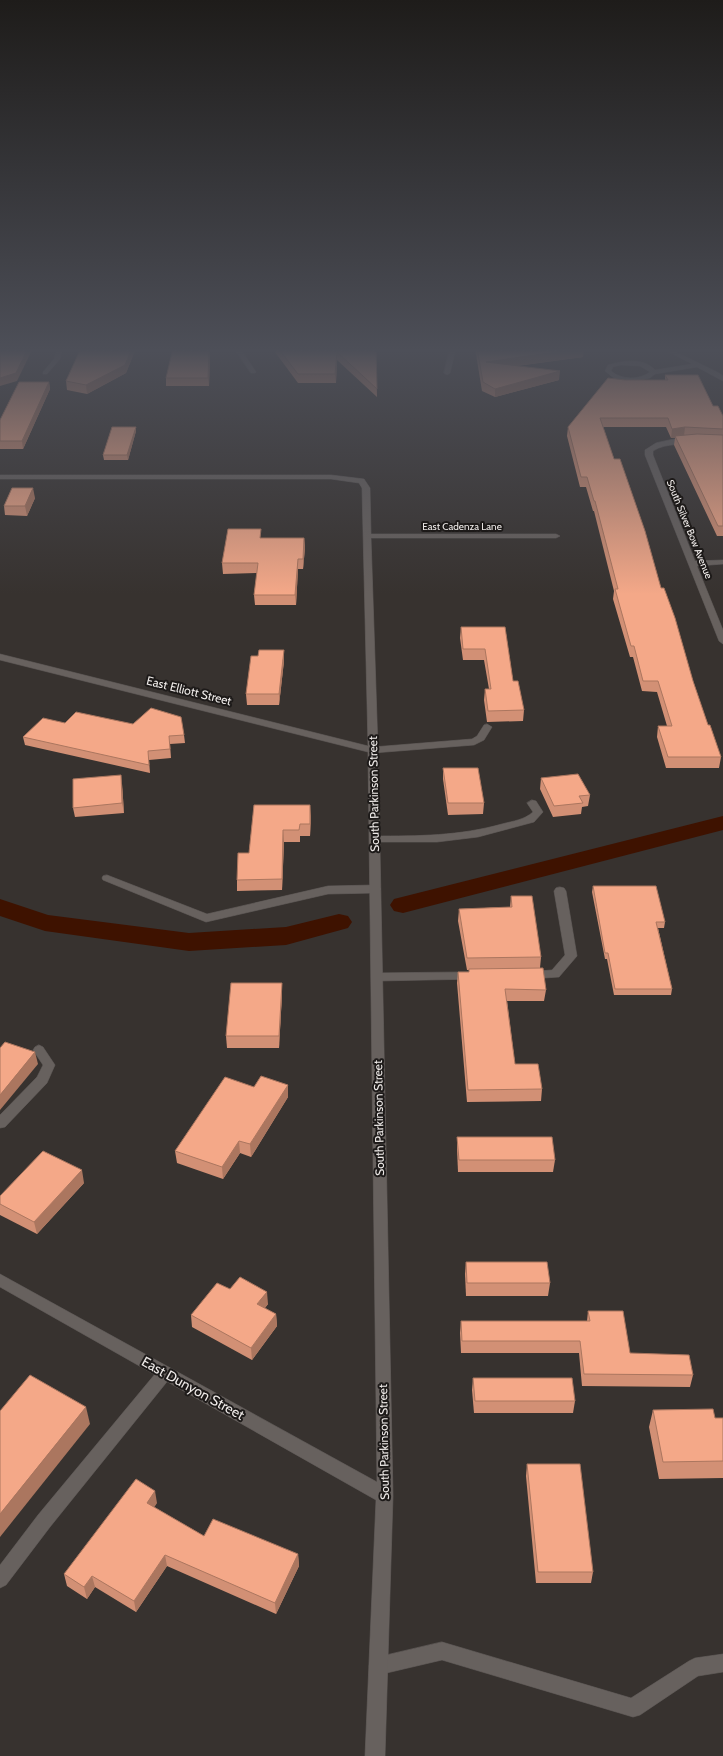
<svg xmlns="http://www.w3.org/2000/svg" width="723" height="1756" viewBox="0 0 723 1756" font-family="Cabin,sans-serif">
<rect width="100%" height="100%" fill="#37322f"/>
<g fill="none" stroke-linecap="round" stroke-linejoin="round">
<!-- canal -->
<g fill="#3e1200" fill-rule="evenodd">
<polygon points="723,816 723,830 403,913 394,911 390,905 394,899"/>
<polygon points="0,899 48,915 189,933 286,927 339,914 348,916 352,922 348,928 286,945 189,951 45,931 0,916"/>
</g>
<defs>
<g id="service">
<polygon points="487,724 492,727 484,740 474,745 373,753 368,750 373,747 472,739 477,736 484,725"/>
<path d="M532,800L536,801L543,812L534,822L478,837L437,842H374L369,839L374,836C419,836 459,836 502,824C513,821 524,820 533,812L527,803Z"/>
<polygon points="107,875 207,914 328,886 375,885 379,887 381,889 379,891 375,893 328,894 206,922 103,880 102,878 103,876"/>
<polygon points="560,887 564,888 566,891 577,956 559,977 529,979 525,978 523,975 525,972 552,970 565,955 554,891 556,888"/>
<polygon points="472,972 476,973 478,976 476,979 377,981 373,980 371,977 373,974 377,973"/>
<polygon points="39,1045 43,1047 55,1065 47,1083 5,1127 0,1128 0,1115 37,1077 43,1065 33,1050 35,1047"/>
<polygon points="165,1366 170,1368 173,1373 170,1378 50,1527 6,1585 0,1588 0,1565 38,1515 160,1368"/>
<polygon points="442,1642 631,1698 689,1661 695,1658 723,1654 723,1672 698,1676 640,1715 633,1717 442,1660 378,1675 372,1672 369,1666 372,1660 378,1657"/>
</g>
<g id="minor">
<polygon points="57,348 63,348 60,359 47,374 43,374 43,372 54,359"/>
<polygon points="234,348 240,348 256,372 255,373 251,373"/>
<polygon points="450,348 456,348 450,373 447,375 444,373"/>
<path d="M661,348H668L719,373L723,376V381L697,367L655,374L650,378L636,381L615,379L605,371L608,365C622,361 643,357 655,370L692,364ZM621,365L640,366L650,372C639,380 622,380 611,371L613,367Z"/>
<path d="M674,439H690L693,441C687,446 666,442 653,451V455L695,561L723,560V564L697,566L723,630V644L719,641L645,455V450L656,443Z"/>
<polygon points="0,475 331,475 364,479 370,488 371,534 556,534 560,536 556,538 371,538 378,750 393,1496 385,1756 365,1756 376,1500 0,1287 0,1274 377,1482 368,752 0,660 0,654 368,746 362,488 359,483 331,479 0,479"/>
</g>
</defs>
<!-- service casing -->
<use href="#service" stroke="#55504e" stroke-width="1"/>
<!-- minor casing -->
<use href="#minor" stroke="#55504e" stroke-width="1"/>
<!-- service -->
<use href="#service" fill="#67615e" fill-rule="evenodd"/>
<!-- minor -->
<use href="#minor" fill="#67615e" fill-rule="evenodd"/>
</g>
<!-- wall -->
<g fill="#d29075">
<polygon points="81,348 136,348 126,373 87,394 67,390 66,381"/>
<polygon points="272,348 376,348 377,397 337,360 336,383 298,383"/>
<polygon points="475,348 583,348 583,357 517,366 559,380 495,397 482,391"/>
<polygon points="194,349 209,349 210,357 209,386 166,386 166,378"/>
<polygon points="665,375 713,406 723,416 723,536 717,536 674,445 675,438 671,438 666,427 603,427 614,459 661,588 708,725 721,757 719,768 666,768 657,737 658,726 667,726 657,692 642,691 633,657 630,657 613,599 614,591 594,511 593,511 586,487 580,487 567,436 568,427 625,380 665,380"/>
<polygon points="49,382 50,389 23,449 0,449 0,420"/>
<polygon points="136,427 136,431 128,460 104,460 103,455"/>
<polygon points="35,498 27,516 5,515 4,506"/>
<polygon points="261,538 304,538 305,548 303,569 298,569 296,605 255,605 254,595 257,573 223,574 222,563"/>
<polygon points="461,627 505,627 513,681 524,710 523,721 487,722 484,700 485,689 489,689 484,660 463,660 460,638"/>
<polygon points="258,656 284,661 279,705 247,705 246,694"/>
<polygon points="65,723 184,735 185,743 170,744 171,758 149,760 150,773 25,745 23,737"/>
<polygon points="443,768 484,803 483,814 448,815 443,779"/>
<polygon points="541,778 590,795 588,806 582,807 581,814 553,817 540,789"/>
<polygon points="122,784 124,813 75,817 73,808"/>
<polygon points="254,805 311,816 310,836 300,836 300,842 284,842 282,890 237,891 237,880 249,853"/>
<polygon points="593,886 665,922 664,928 658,928 672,989 671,995 614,995 607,959 605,959 592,892"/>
<polygon points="511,896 541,957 540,968 546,990 544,1001 507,1001 515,1064 542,1089 541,1101 467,1102 457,983 458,972 469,972 469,970 467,970 458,921 459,909 510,907"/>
<polygon points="282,983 282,995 279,1048 227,1048 226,1036"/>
<polygon points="288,1085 288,1097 251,1157 240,1153 223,1179 177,1163 175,1151 254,1087"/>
<polygon points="457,1137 555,1160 553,1172 458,1172 457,1149"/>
<polygon points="84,1183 37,1234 0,1215 0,1196"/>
<polygon points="466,1262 550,1283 548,1296 466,1296 465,1274"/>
<polygon points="230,1289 268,1304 265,1308 276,1314 277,1326 252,1360 192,1327 191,1315"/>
<polygon points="588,1311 630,1353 693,1375 690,1387 582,1386 579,1353 461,1353 460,1333 461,1321 587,1321"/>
<polygon points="473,1378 575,1401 573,1413 474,1413 472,1390"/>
<polygon points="653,1410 715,1418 723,1418 723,1478 659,1479 649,1427"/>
<polygon points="527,1464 593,1572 591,1583 536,1583 526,1476"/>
<polygon points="157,1503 154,1507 204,1536 298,1554 299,1566 276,1614 167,1566 136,1612 95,1587 87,1599 67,1586 64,1574"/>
</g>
<!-- shaded-wall -->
<g fill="#ab765f">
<polygon points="28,348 33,348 17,381 0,386 0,378"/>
<polygon points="132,348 136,348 126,373 87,394 86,385"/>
<polygon points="584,348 583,357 485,370 486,362"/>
<polygon points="209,349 210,357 209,386 208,378"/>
<polygon points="337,352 337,360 336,383 335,374"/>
<polygon points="560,371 559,380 495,397 495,389"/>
<polygon points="49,382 50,389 23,449 22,441"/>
<polygon points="136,427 136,431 128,460 127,455"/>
<polygon points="685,427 684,436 675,436 675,438 671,438 672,429"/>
<polygon points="33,488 35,498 27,516 25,506"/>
<polygon points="304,538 305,548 303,569 303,559"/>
<polygon points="298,559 298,569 296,605 295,595"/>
<polygon points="284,650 284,661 279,705 279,694"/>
<polygon points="121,775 122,784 124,813 122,803"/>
<polygon points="310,805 311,816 310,836"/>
<polygon points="283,830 284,842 282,890 282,879"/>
<polygon points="282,983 282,995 279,1048 279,1036"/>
<polygon points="35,1052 38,1064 0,1110 0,1095"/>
<polygon points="288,1085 288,1097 251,1157 250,1144"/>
<polygon points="239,1141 240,1153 223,1179 222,1167"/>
<polygon points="82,1170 84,1183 37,1234 34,1222"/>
<polygon points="267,1292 268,1304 258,1316 257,1304"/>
<polygon points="276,1314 277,1326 252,1360 251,1348"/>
<polygon points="86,1407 90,1424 0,1537 0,1514"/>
<polygon points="155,1491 157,1503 149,1514 147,1503"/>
<polygon points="298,1554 299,1566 276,1614 275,1603"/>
<polygon points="165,1555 167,1566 136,1612 134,1601"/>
<polygon points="92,1576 95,1587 87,1599 84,1587"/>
</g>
<!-- building -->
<g fill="#f4a888" stroke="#ab765f">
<polygon points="0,348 28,348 16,373 0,378"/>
<polygon points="81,348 132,348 125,365 86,385 66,381"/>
<polygon points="173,348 192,348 192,349 209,349 208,378 166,378"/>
<polygon points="278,348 376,348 377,389 337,352 335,374 298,374"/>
<polygon points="477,348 584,348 486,362 560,371 495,389 483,382"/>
<polygon points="665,375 698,375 713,406 718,406 723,416 723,429 685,427 672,429 668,418 600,418 614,459 620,459 645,531 661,588 664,588 675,618 693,681 708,725 710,725 721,757 668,757 658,726 672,726 658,681 643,681 634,646 631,646 615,589 618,589 595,501 594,501 587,477 581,477 568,427 608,378 625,380 668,380"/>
<polygon points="19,382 49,382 22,441 0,441 0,420"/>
<polygon points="112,427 136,427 127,455 103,455"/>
<polygon points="697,434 723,435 723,526 718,526 675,436"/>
<polygon points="12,488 33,488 25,506 4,506"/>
<polygon points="228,529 261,529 260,538 304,538 303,559 298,559 295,595 254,595 258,563 222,563"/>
<polygon points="461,627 505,627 513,681 518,681 524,710 488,711 485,689 491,689 485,649 463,649"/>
<polygon points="259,650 284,650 279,694 246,694 251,656 258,656"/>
<polygon points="151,708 181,717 184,735 169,736 170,749 148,751 149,765 23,737 43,718 65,723 76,712 133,724"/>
<polygon points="443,768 478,768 484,803 448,803"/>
<polygon points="578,774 590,795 579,796 583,803 554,806 541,778"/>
<polygon points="121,775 122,803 73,808 73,779"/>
<polygon points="254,805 310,805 310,824 300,824 299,830 283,830 282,879 237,880 238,853 249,853"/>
<polygon points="593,886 656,886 665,922 656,922 672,989 615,989 608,953 605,953"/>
<polygon points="511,896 532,896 541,957 467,958 459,909 512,907"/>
<polygon points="543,968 546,990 505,989 515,1064 538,1064 542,1089 468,1090 458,972 469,972 469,969"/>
<polygon points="231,983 282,983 279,1036 226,1036"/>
<polygon points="5,1042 35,1052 0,1095 0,1048"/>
<polygon points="261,1076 288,1085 250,1144 239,1141 222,1167 175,1151 225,1077 254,1087"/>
<polygon points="457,1137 552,1137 555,1160 459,1160"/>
<polygon points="43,1151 82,1170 34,1222 0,1204 0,1196"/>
<polygon points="466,1262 547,1262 550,1283 467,1283"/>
<polygon points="240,1277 267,1292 257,1304 276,1314 251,1348 191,1315 217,1283 230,1289"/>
<polygon points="588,1311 623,1311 630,1353 689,1355 693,1375 584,1374 580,1341 462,1341 461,1321 590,1321"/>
<polygon points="30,1375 86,1407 0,1514 0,1411"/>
<polygon points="473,1378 572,1378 575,1401 475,1401"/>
<polygon points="713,1409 715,1418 723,1418 723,1461 663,1462 653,1410"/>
<polygon points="527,1464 580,1464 593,1572 538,1572"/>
<polygon points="136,1479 155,1491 147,1503 204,1536 213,1519 298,1554 275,1603 165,1555 134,1601 92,1576 84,1587 64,1574"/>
</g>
<!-- sky -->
<linearGradient id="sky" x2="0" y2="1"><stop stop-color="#1e1c1a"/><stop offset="0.59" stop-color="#4d4f58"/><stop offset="1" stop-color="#4d4f58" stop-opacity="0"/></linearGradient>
<rect width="723" height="594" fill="url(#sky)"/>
<g text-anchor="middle" stroke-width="4" stroke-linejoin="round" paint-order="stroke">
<!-- far-street labels -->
<g font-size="10" fill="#efebe9" stroke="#1d1a19">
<text x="462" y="530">East Cadenza Lane</text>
<text transform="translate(690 529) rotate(68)" y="4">South Silver Bow Avenue</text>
</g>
<!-- street labels -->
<g font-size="12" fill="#efebe9" stroke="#1d1a19">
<text transform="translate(189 691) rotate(14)" y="4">East Elliott Street</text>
<text transform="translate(374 794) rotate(-91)" y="4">South Parkinson Street</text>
<text transform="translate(379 1118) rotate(-91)" y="4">South Parkinson Street</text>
<text transform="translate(384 1442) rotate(-91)" y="4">South Parkinson Street</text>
</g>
<!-- near-street labels -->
<g font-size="14" fill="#efebe9" stroke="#1d1a19">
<text transform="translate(193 1388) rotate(29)" y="5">East Dunyon Street</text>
</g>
</g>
</svg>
